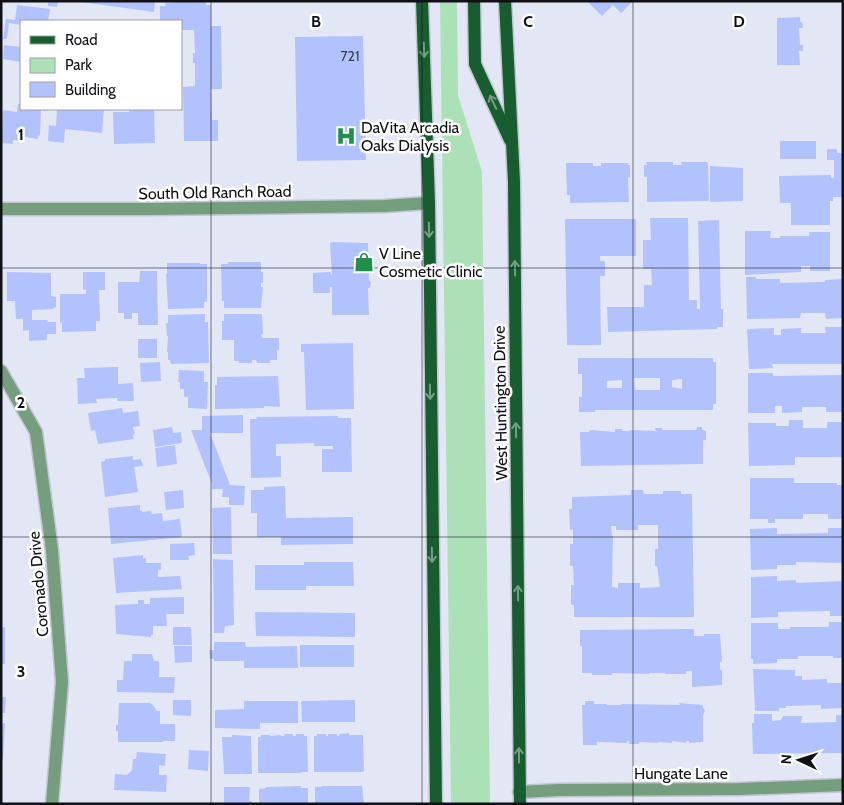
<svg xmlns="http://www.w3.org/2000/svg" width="844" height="805" viewBox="0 0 844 805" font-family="Cabin,sans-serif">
<rect width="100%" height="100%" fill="#e3e7f5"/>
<!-- green -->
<polygon fill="#ace0b7" points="440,1 457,1 458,95 482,172 490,804 451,804"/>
<!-- building -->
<g fill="#b2c2fe" fill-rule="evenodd">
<polygon points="48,1 58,1 57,7 48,6"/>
<polygon points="74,1 155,1 154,12"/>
<polygon points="587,1 633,1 621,13 613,5 602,16"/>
<polygon points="178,2 206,2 206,5 211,5 211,26 221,26 222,89 211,89 212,120 218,120 218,141 184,141 183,87 195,86 195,63 193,63 193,53 195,53 194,30 181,30 181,21 160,21 160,6 166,6 165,3"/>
<polygon points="17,5 50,9 48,21 21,21 21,25 9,23 7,39 3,39 6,19 15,20"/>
<polygon points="800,17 800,22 802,22 803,28 799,28 800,45 803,45 803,51 799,51 800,65 777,65 777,18"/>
<polygon points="363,36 366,160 297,161 295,37"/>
<polygon points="4,45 21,47 21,62 3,59"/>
<polygon points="18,104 21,104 21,109 41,109 40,136 38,135 38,139 25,137 25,141 13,140 13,144 1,143 3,110 17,112"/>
<polygon points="57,109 104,109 102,133 65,129 64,143 48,141 49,125 56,126"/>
<polygon points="129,109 154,109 155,143 114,144 113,112 129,112"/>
<rect x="780" y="141" width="36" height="18"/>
<polygon points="827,149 837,149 837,153 843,153 843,197 833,197 833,201 830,201 830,225 791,225 791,203 780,203 779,176 831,175 831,178 834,178 834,160 827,160"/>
<polygon points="646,162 673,162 673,165 682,165 681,162 708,162 709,201 647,202 647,177 644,177 644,165 647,165"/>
<polygon points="566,163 593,163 593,166 601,166 601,163 628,163 628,165 630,165 630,177 628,178 629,202 570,203 570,195 567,195"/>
<polygon points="710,166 743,168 743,201 710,202"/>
<polygon points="650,218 688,218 689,300 697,300 697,309 700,309 698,221 719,220 721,309 723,309 723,327 717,327 717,329 608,332 607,307 644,307 644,285 652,285 651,269 643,269 643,240 651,240"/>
<polygon points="565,219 636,219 636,256 600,256 600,261 605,261 605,276 600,276 601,345 567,345"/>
<polygon points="745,231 771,231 770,238 780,238 780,236 809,236 809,232 830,232 830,271 810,271 810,266 801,266 801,272 745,275"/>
<polygon points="333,242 368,243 369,280 371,282 370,288 368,288 369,315 332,315 332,287 330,287 330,293 313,293 313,273 330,272 332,276 330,243"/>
<polygon points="228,262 261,262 261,272 263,272 263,283 261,283 261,287 263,287 261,308 224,308 224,301 222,301 221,264 228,264"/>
<polygon points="167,263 200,263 200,264 207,264 207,302 204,302 204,308 168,309 166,274 167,274"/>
<polygon points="140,271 157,271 158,325 138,325 138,313 132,313 132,319 124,319 124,313 118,313 118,282 139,282"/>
<polygon points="7,272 51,273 51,296 56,297 56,307 53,308 53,309 32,310 32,320 48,320 47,322 56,322 56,334 47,334 47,340 29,341 29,330 23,331 23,319 16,319 15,301 7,301"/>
<polygon points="83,272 105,272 105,290 99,290 100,321 96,321 96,331 62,332 62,322 60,323 60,294 86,294 86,289 83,290"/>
<polygon points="746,277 756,277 756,279 780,279 780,283 825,282 825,280 843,279 843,318 826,319 825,313 801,313 800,318 747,319"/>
<polygon points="205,314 205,322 208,322 209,363 171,364 170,360 168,360 168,352 167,352 168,336 167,336 166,323 168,323 168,315"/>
<polygon points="224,314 262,314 263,334 261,334 262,338 279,338 279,350 277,350 277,360 270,360 270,363 257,363 256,360 252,360 252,363 239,363 239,361 234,361 234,340 222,340 222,321 224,321"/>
<polygon points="825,327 843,327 843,364 772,364 773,368 749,369 747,329 774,328 774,335 781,335 781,329 801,328 801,333 826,333"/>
<rect x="138" y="339" width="19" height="19"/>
<polygon points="353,343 354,409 306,410 304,352 301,352 301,344"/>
<path d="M578,358H713V362H716V404H713V410H595V412H579V397H582V374H578ZM634,378H660V390H635ZM680,379H682V389L672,387V380ZM622,380V388H607V381Z"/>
<polygon points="160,362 161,381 141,382 140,363"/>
<polygon points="118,367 118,384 133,383 134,401 118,401 117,398 96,399 97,403 78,404 77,378 85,378 84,368"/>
<polygon points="179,370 204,371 204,382 208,382 207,409 188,408 188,397 184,397 184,389 180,389 180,382 178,382"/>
<polygon points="748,373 773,373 773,376 843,375 843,412 826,412 826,407 802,407 802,412 782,413 782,406 775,406 775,413 748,413"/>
<polygon points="278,376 280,407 264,406 264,408 215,409 215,385 217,385 217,377"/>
<polygon points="122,408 123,413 138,411 140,426 133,427 135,434 133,435 134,439 98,444 95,430 91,431 88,413"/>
<polygon points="243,415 243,433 210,433 230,485 245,486 244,505 229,505 229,497 222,497 223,489 212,489 212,484 191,430 202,430 202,416"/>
<polygon points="338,416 338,418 351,418 352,472 322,472 322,449 333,449 333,446 314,446 314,443 276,444 276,456 281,456 281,477 251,478 250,419 257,419 256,417"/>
<polygon points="789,420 803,420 803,428 827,428 827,422 843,422 843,457 795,457 795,465 749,466 748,423 776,423 776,426 789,426"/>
<polygon points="172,427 173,433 181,432 182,443 155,447 153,430"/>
<polygon points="697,427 702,427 702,430 706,431 706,440 703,440 703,464 581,466 580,432 589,432 590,430 615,432 615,429 622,429 622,431 630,431 630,430 656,431 655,428 662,428 662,430 696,430"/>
<polygon points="175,445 177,464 157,467 155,448"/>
<polygon points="133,456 133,460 141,459 143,466 135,467 134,466 138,492 105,497 101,462 105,461 105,459"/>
<polygon points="750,478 794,478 794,483 837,483 837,485 843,485 843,519 828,519 828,514 803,514 803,519 775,519 775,523 768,523 768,519 750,519"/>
<polygon points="285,486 286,518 353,517 353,544 281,545 281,537 257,537 257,513 251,513 251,490 264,490 264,487"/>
<polygon points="183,490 184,508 166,510 164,492"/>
<path d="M631,490H643L644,494H663V491H681V494H692L694,617H574V605H571V585H574L573,566H570V544H573V529L570,530L569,509H572V497L631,495ZM638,525H658V549H655V566H657L660,587L640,588V583H618V588L612,587L613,536H612L611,526H616V530H638Z"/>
<polygon points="140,505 140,511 142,510 142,512 151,511 152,514 162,513 163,521 180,519 182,537 111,544 108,508"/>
<polygon points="231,507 232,554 213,554 212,508"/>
<polygon points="777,528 777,534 828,533 828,528 843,528 843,563 796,562 796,565 777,565 777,569 751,570 750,529"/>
<polygon points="194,543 195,555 188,556 189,560 170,560 170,544"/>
<polygon points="143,555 143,559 146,558 146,563 161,563 161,570 158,570 158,577 180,576 182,589 116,593 113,558"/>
<polygon points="213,559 233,560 234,625 225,626 224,633 214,633"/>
<polygon points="304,562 353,562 354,586 306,586 306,590 255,590 255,565 304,565"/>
<polygon points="777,576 777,581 796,580 796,583 843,581 843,616 830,616 830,611 778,612 778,617 751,618 751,577"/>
<polygon points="184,597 184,614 166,614 167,626 153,626 153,635 151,635 151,637 116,634 115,605 138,604 138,600 144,600 144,604 150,604 150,598"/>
<polygon points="255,612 355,613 355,637 256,636"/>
<polygon points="829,622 843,622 843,658 833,658 833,656 798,656 798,659 777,659 777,663 753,664 753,659 751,659 751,623 778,623 778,629 790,629 790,627 829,627"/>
<rect x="1" y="627" width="4" height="37"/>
<polygon points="173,627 191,627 192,645 173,645"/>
<polygon points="694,629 694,636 704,636 704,634 720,634 722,662 720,662 720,670 722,670 722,685 692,687 692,671 686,671 686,674 665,674 665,673 649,673 649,674 612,673 612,675 592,675 592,673 582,673 582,646 580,646 580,630"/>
<polygon points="214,642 245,642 246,647 297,646 298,668 244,668 244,661 214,661 214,659 210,659 209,650 214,650"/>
<rect x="300" y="645" width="54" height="22"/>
<polygon points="174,646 192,646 192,662 175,663"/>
<polygon points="132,654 152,654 154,661 159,661 159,677 175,677 174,693 117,692 117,680 123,680 124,661 132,661"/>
<polygon points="753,669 795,670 795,676 802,676 802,680 827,679 827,683 843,683 843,708 821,709 821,705 786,706 786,708 779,708 779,711 755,711"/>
<polygon points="1,697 6,697 5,713 1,713"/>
<polygon points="173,700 191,700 191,716 173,715"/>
<polygon points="355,700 355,722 302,722 301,701"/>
<polygon points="244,701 298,701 298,723 260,723 260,729 215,728 215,710 244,709"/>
<polygon points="585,701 594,701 594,704 606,704 607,705 621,705 622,704 680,705 679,703 703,705 703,708 705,710 703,716 703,742 689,743 689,741 686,741 686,743 672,741 672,743 658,742 658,743 639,742 639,744 629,744 629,741 627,741 627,743 597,742 597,745 583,745 582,705 585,705"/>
<polygon points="119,703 150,703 153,705 157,711 160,711 160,724 175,724 175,741 163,741 163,742 118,742 118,731 116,731 116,725 118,725"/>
<polygon points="754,714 772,714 772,721 781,720 783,716 802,716 801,723 836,722 836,715 843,715 843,753 753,754 752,723 754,723"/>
<polygon points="1,723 5,723 3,759 1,759"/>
<polygon points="349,733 349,735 363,735 364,771 362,772 314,772 314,736 317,736 317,734 326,734 326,736 328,736 328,734 337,734 337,736 340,735 339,734"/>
<polygon points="284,734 293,734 293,736 296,736 296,734 304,734 304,736 307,736 308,772 301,772 301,773 258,773 258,737 261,737 261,735 270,735 270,736 281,735 281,736 284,736"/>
<polygon points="232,735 251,736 252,774 224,774 222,737 232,737"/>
<polygon points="189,750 209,751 208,771 188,769"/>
<polygon points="137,752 166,754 165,766 159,765 159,775 167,775 166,792 114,790 115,774 127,775 132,770 133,759 136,759"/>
<polygon points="301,786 301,788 308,788 308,804 259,804 259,789 266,788 266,787"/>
<polygon points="321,786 362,786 364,804 315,804 315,787 322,787"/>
<polygon points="224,787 250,787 249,801 252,801 252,804 224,804"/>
</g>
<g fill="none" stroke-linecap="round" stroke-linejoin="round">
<defs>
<g id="minor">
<polyline points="1,209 149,209 384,206 429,203"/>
<polyline points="1,371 36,432 52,550 62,682 52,804"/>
<polyline points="519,792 560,790 740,789 843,785"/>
</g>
<g id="major">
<polyline points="422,1 429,203 436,804"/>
<polyline points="474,1 475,64 510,140"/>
<polyline points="505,1 514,182 520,804"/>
</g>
</defs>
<!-- minor casing -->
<use href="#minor" stroke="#c1c5d1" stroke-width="15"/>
<!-- major casing -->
<use href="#major" stroke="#c1c5d1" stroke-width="15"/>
<!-- minor -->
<use href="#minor" stroke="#759e7e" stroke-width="12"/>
<!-- major -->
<use href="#major" stroke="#175d30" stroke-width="12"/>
</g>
<!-- one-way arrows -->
<defs><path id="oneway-shaft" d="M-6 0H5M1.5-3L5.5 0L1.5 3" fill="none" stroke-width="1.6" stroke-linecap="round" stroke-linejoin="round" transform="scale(1.25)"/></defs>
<g stroke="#749e83">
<use href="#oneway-shaft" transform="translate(424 50) rotate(88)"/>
<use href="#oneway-shaft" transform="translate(493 102) rotate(-115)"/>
<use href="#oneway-shaft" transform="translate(429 230) rotate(89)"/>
<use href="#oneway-shaft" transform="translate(515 268) rotate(-91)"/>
<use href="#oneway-shaft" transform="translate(430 392) rotate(89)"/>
<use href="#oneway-shaft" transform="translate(516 430) rotate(-91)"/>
<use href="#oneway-shaft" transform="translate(432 555) rotate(89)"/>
<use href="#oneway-shaft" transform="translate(518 593) rotate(-91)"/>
<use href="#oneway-shaft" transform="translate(519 755) rotate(-90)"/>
</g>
<!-- grid -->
<path fill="none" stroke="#101116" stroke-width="1" stroke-opacity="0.55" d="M211,1V804M422,1V804M633,1V804M1,268H843M1,537H843"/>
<!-- icons -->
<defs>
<symbol id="hospital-bare" viewBox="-9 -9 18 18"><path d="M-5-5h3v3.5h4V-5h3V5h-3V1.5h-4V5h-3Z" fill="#1e9049" stroke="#fff" stroke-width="2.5" paint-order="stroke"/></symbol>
<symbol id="shop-bare" viewBox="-9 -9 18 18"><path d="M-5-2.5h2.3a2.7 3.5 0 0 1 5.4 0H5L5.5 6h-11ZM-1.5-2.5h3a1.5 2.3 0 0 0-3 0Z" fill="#1e9049" stroke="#fff" stroke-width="2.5" paint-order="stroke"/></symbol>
</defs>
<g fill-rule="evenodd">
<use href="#hospital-bare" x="332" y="122" width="28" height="28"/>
<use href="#shop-bare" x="350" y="248" width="28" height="28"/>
</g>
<g text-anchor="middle" stroke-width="5" stroke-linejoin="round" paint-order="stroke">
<!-- number labels -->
<g font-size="14" fill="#383d50">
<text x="350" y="61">721</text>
</g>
<!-- poi labels -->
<g font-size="16" fill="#101116" stroke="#fff" text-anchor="start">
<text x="361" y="133">DaVita Arcadia<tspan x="361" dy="18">Oaks Dialysis</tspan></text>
<text x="379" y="259">V Line<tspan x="379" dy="18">Cosmetic Clinic</tspan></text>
</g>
<!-- street labels -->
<g font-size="16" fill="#101116" stroke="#fff">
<text transform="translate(215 192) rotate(-1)" y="6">South Old Ranch Road</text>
<text transform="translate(500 403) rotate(-91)" y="6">West Huntington Drive</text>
<text transform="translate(38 584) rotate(-95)" y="6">Coronado Drive</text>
<text x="681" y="779">Hungate Lane</text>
</g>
</g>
<g font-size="16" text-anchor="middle" font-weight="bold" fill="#101116" stroke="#fff" stroke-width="5" stroke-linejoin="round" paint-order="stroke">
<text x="316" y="27">B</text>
<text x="528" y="27">C</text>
<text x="739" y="27">D</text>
<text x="21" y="140">1</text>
<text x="21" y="408">2</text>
<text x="21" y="677">3</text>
</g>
<!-- border -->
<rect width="844" height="805" fill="none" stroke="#101116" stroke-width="5"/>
<!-- legend -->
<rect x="20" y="20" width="162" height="90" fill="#ffffff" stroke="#9fa0a2"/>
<rect x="30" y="36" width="25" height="8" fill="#175d30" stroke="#9fa0a2"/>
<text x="65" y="45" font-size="15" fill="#101116">Road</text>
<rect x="30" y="58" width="25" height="15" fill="#ace0b7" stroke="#9fa0a2"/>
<text x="65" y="70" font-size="15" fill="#101116">Park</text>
<rect x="30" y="82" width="25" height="15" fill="#b2c2fe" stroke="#9fa0a2"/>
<text x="65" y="95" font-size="15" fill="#101116">Building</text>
<!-- north arrow -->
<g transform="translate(799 760) rotate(274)" stroke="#ffffff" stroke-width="4" paint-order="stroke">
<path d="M0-4L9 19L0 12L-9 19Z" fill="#101116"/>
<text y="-8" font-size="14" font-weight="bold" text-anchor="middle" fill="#101116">N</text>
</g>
</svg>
